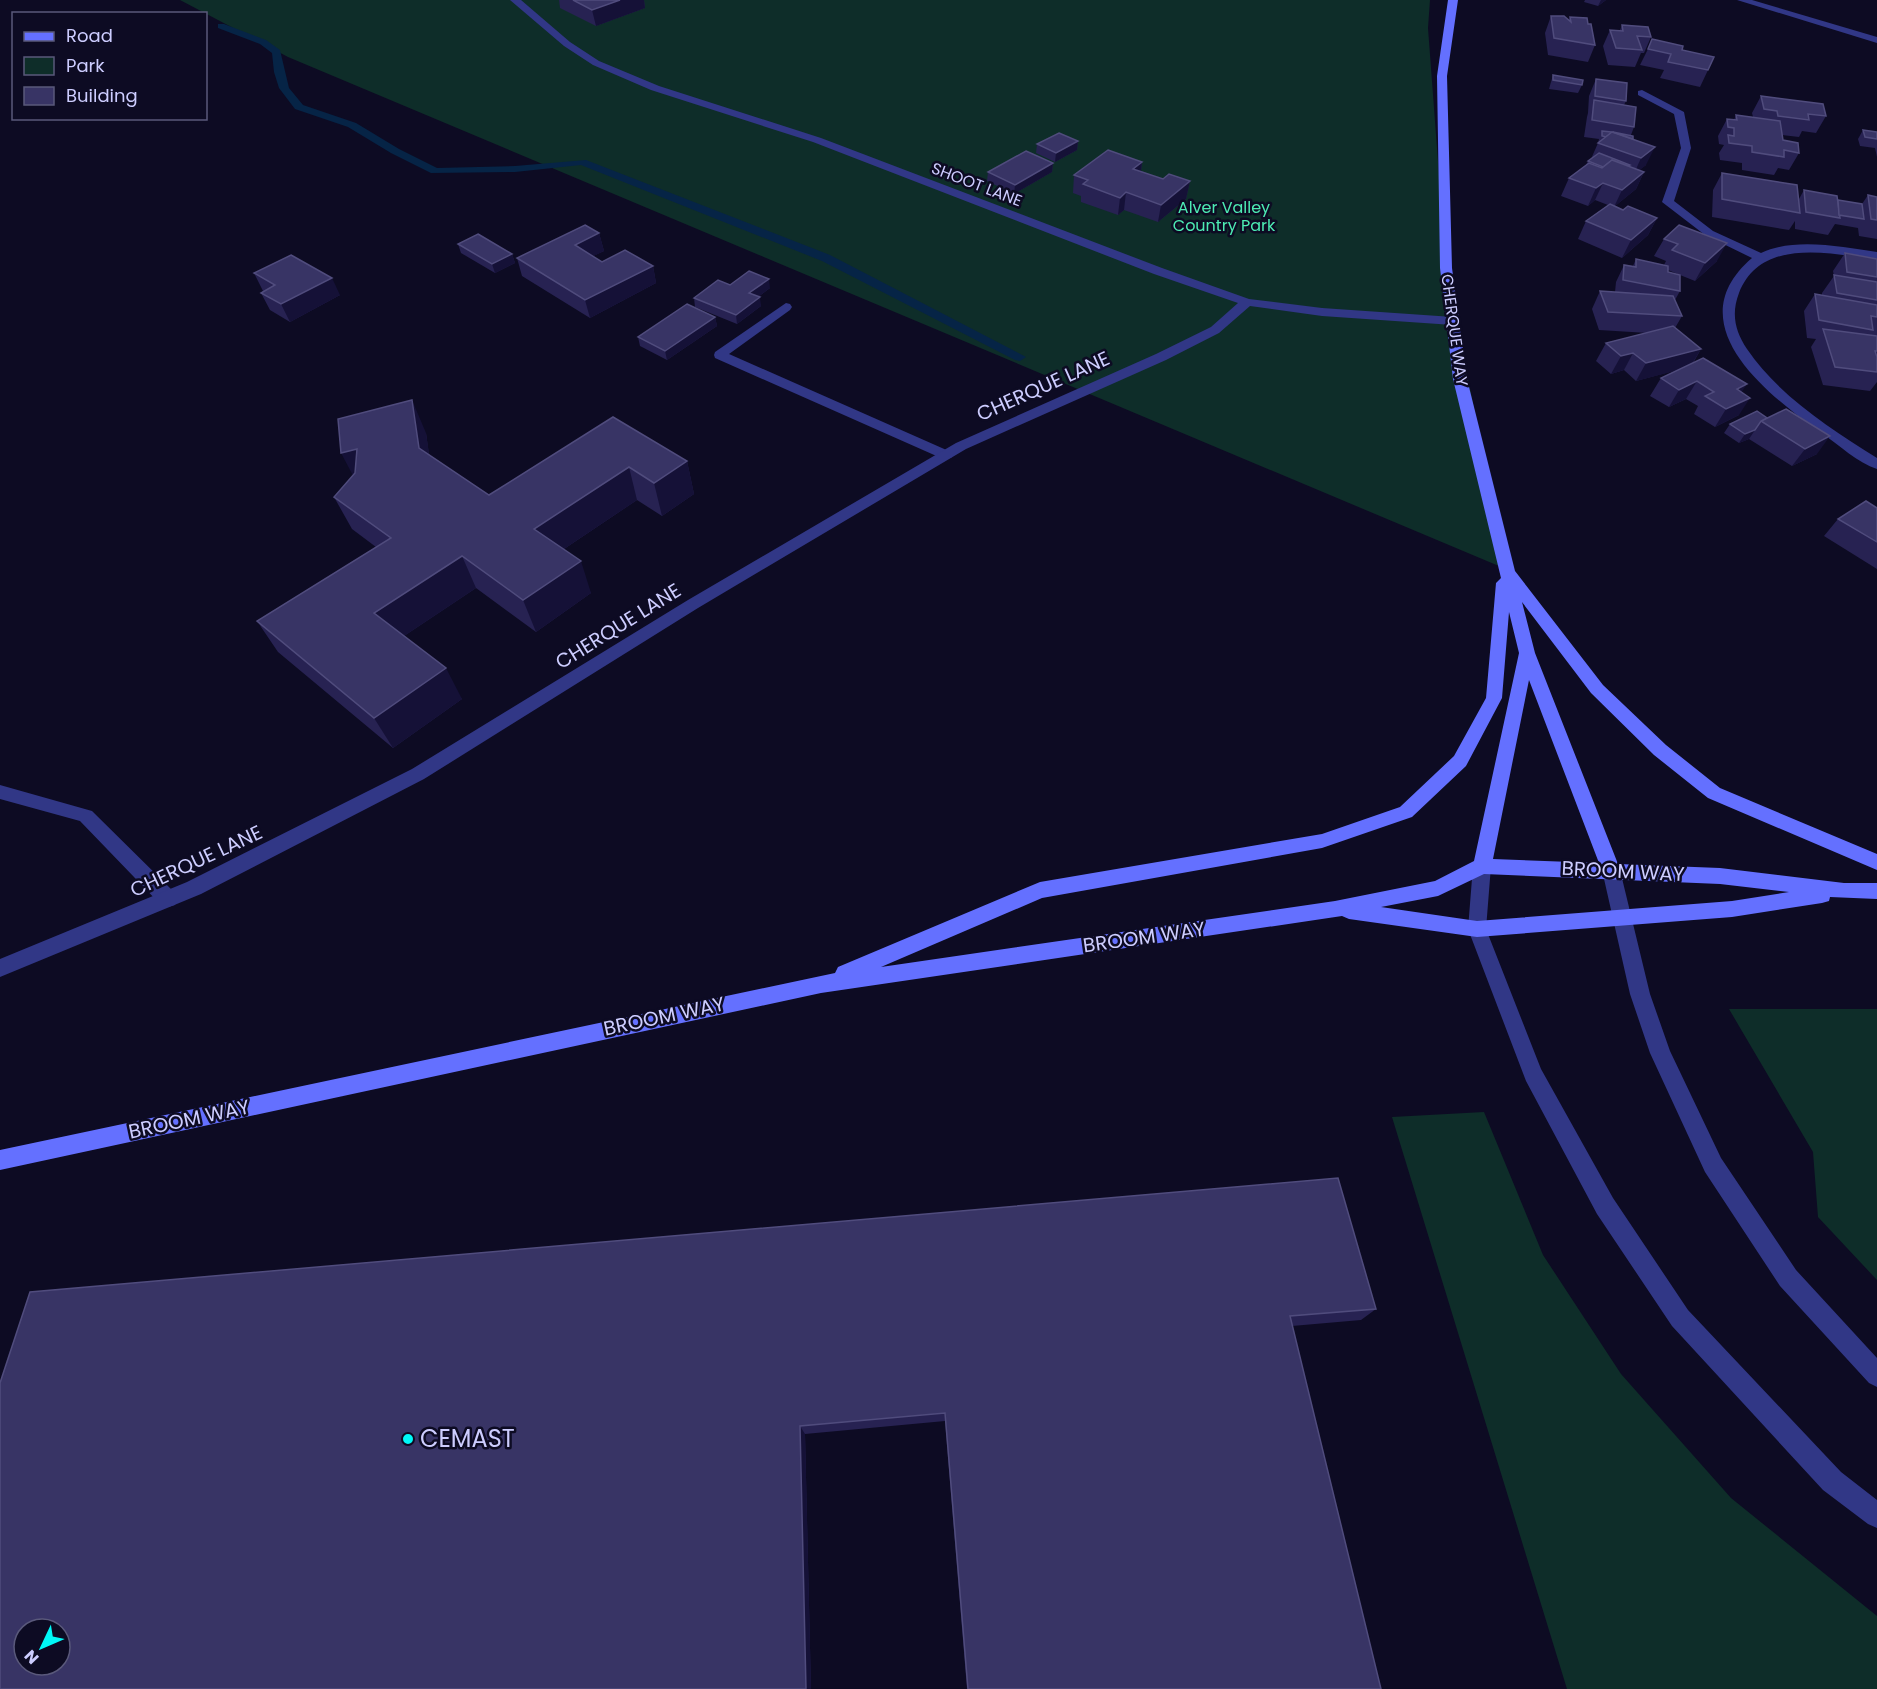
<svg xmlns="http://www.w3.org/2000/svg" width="1877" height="1689" viewBox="0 0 1877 1689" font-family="Poppins,sans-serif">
<rect width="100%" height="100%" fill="#0d0b23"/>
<!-- green -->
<g fill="#0e2d29">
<polygon points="180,0 1430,0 1428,28 1446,268 1506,569 288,57"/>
<polygon points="1729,1009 1877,1009 1877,1280 1818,1217 1813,1152"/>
<polygon points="1484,1112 1543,1255 1621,1374 1731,1498 1877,1616 1877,1689 1567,1689 1392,1117"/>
</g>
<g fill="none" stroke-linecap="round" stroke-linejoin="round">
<!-- stream -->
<polygon fill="#062446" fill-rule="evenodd" points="218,24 224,24 266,40 280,50 289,88 303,105 356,123 399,149 437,168 515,166 586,160 830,255 1026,357 1020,361 1015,360 822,261 581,165 515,172 431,173 391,153 348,127 295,109 279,88 274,72 272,53 260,44 218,28"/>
<!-- lane -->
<g fill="#313786" fill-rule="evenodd">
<polygon points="786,303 790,304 792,307 790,310 729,354 951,452 953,455 951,458 941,458 715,358 714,355 715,352"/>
<polygon points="0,785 92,811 175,893 177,899 175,905 168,907 161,905 80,821 0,799"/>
</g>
<!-- street -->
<g fill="#313786" fill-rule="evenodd">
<polygon points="510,0 521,0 570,42 599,61 659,86 821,138 1162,268 1249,299 1322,308 1453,317 1459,321 1453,325 1322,316 1250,306 1219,333 1166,360 966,449 698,608 424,779 201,894 0,977 0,959 187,882 412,769 688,600 956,443 1156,354 1211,327 1238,303 1154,274 813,142 651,90 593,65 564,46"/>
<polygon points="1737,0 1752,0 1877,37 1877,43"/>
<path d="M1642,90L1684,112L1691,148L1674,201L1713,231L1761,253C1795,237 1842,247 1877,252V260C1830,253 1761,237 1739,293C1731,314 1735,331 1747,349C1779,396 1830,428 1877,458V469C1858,463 1839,445 1823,434C1768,395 1675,324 1752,258L1705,235L1662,202L1681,148L1674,114L1638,95V91Z"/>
<polygon points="1482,858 1488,861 1491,866 1486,929 1541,1069 1613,1198 1688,1310 1841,1472 1877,1500 1877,1528 1868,1524 1823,1490 1672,1326 1597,1214 1526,1081 1468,929 1473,866 1476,861"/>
<polygon points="1611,862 1617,865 1620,870 1650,994 1670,1051 1721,1158 1796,1270 1877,1358 1877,1387 1869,1383 1780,1286 1705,1172 1650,1053 1630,994 1602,870 1605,865"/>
</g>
<!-- secondary -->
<path fill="#6470ff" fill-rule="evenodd" d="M1448,0H1458L1447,76L1452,268L1467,379L1515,571L1603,685L1666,745L1720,788L1877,854V870L1708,798L1654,755L1591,693L1522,602L1535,653L1618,864L1720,868L1844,883H1877V899L1830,897L1829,901L1822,903L1732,917L1477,937L1349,919L1342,916L821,993L0,1170V1150L835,973L838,967L1040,882L1322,834L1400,807L1454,756L1486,698L1496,583L1501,578L1453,379L1440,268L1437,76ZM1509,612L1519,653L1474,861L1435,881L1335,901L881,967L1042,898L1322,848L1412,817L1466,766L1502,698ZM1529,680L1599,863L1493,859ZM1484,874L1720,884L1789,892L1732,901L1477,921L1381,907L1438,896Z"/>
</g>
<!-- wall -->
<g fill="#272252" fill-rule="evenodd">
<polygon points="559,0 644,0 645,8 596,26 560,8"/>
<polygon points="1585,0 1606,0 1598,6 1584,2"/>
<polygon points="1551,16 1569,20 1570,17 1588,24 1595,45 1588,62 1548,55 1545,33"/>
<polygon points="1622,25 1651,37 1644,53 1641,53 1635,67 1608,65 1603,46 1610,30 1620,30"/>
<polygon points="1648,49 1682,50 1708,70 1700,87 1660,78 1664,70 1640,65"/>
<polygon points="1553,75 1582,85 1578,93 1549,89"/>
<polygon points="1596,79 1626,101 1624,105 1634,127 1631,135 1646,165 1639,170 1644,172 1636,189 1615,206 1623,210 1657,218 1648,235 1622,258 1578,239 1586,221 1608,205 1595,200 1588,206 1561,196 1569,178 1586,165 1588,161 1591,159 1598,143 1599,139 1584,137 1587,117 1588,113 1589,96"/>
<polygon points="1761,96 1826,116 1816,133 1802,131 1799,137 1782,135 1783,140 1799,153 1789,170 1778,168 1774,175 1742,170 1742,163 1720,160 1719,153 1724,145 1719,144 1718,136 1727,119 1734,120 1736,115 1753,117 1752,113"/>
<polygon points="1863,130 1877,132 1877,157 1875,148 1860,146 1858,139"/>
<polygon points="1078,141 1077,150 1055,162 1036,153 1037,144"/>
<polygon points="1142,162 1141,171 1163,179 1190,181 1186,199 1158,222 1124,210 1118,215 1081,202 1081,196 1073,193 1074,175"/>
<polygon points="1053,163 1052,172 1014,194 987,181 988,172"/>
<polygon points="1722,173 1799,199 1804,190 1838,200 1862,204 1868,195 1877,197 1877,239 1859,236 1858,228 1835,224 1828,235 1795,229 1795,221 1789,230 1712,217 1713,190"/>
<polygon points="599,233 604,251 593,256 602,262 653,266 656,283 590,318 522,276 517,258"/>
<path d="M1664,239L1717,261L1695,281L1680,275V291L1675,300L1682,316L1675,328L1701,349L1693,363L1742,392L1739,415L1715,427L1694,414L1698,406L1686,399L1669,407L1650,396L1661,378L1677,370L1636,381L1624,370L1611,374L1596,361L1606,343L1648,333L1599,330L1592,309L1600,291L1615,292L1616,282L1624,265L1633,266L1636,259L1664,265L1666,261L1654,256ZM1668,270L1680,275L1668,272Z"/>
<polygon points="458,244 512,254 515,263 495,273 461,253"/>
<polygon points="1845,253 1877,259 1877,382 1870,391 1823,385 1811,347 1816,339 1807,338 1804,311 1815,294 1822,295 1822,293 1834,276 1833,271"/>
<polygon points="254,273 340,295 290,322 270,310 261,293 263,291"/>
<polygon points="730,285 770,288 758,297 761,306 737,324 695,307 694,298"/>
<polygon points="715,317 717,326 667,360 640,346 638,337"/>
<polygon points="1757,411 1817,454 1792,466 1749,439 1739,443 1724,433 1730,424"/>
<polygon points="613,417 687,461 694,494 662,516 637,500 564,549 591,593 536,632 476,588 404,636 462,699 393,748 278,652 257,621 376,547 352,529 334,497 353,475 426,433 429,455 489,495"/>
<polygon points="1877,508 1877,569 1824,536 1838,519"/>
<polygon points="1376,1309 1361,1320 1292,1326 1381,1689 967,1689 945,1421 805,1434 811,1689 0,1689 0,1383"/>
</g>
<!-- shaded-wall -->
<g fill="#151137">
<polygon points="620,0 644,0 645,8 596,26 592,10"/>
<polygon points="1601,0 1606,0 1598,6"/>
<polygon points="1078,141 1077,150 1055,162 1056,153"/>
<polygon points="1655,147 1646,165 1633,176 1641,158"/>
<polygon points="1142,162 1140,179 1133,169"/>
<polygon points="1053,163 1052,172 1014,194 1015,185"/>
<polygon points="1644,172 1636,189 1614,207 1622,190"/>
<polygon points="1190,181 1186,199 1158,222 1161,205"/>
<polygon points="1603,183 1595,200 1588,206 1596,188"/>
<polygon points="1126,192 1124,210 1118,215 1120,198"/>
<polygon points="1657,218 1648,235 1622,258 1631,240"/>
<polygon points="599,233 604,251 579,263 575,245"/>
<polygon points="1727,243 1717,261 1695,281 1705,263"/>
<polygon points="512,254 515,263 495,273 492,264"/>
<polygon points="653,266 656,283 590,318 585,300"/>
<polygon points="332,278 340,295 290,322 281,304"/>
<polygon points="769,279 770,288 751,302 749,293"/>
<polygon points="760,297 761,306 737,324 736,315"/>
<polygon points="715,317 717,326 667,360 665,351"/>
<polygon points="1701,349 1690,367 1636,381 1646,363"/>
<polygon points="1633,353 1624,370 1611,374 1621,356"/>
<polygon points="1697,381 1686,399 1669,407 1679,390"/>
<polygon points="1747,384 1735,402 1737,389"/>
<polygon points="1750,398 1739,415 1715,427 1726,409"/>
<polygon points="412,400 426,433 433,480 419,448"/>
<polygon points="1755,430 1749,439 1739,443 1745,434"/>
<polygon points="1830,436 1817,454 1792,466 1805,449"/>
<polygon points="357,449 358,485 341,453"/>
<polygon points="687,461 694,494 662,516 654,483"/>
<polygon points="629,467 637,500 546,561 534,529"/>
<polygon points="462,556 476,588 392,644 374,613"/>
<polygon points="581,561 591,593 536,632 523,600"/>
<polygon points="446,668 462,699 393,748 374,718"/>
<polygon points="800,1426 805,1434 811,1689 806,1689"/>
</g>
<!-- building -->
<g fill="#383465" stroke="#504c7d" stroke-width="1.5" fill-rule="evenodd">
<polygon points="573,0 620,0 592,10"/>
<polygon points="1551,16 1564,16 1571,22 1570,17 1587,18 1588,24 1591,24 1595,45 1554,38"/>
<polygon points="1622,25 1648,27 1651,37 1637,36 1642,50 1616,48 1610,30 1623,31"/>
<polygon points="1652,39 1683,46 1682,50 1714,57 1708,70 1668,62 1671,54 1648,49"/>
<polygon points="1553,75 1583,80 1582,85 1553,80"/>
<polygon points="1596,79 1627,83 1626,101 1595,96"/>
<polygon points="1761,96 1823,104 1826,116 1808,114 1809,120 1778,116 1777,111 1764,109"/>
<polygon points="1594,100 1636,107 1634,127 1592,120"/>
<polygon points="1736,115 1780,121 1783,140 1798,143 1799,153 1784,150 1784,157 1752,152 1752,146 1729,143 1728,135 1734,136 1734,128 1728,127 1727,119 1737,120"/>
<polygon points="1863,130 1877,132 1877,139 1865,137"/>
<polygon points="1602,131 1612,132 1606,137 1602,136"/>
<polygon points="1612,132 1655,147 1641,158 1598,143"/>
<polygon points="1613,132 1633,136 1633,139"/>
<polygon points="1059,133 1078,141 1056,153 1037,144"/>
<polygon points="1108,150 1142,162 1133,169 1163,179 1169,174 1190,181 1161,205 1126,192 1120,198 1083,184 1088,180 1074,175"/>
<polygon points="1026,151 1053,163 1015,185 988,172"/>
<polygon points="1599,153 1630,165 1628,166 1612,160 1603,167 1588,161"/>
<polygon points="1612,160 1644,172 1622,190 1603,183 1596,188 1569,178 1589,163 1602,168"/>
<polygon points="1722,173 1797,185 1800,213 1722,199"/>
<polygon points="1804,190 1837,196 1840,218 1806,212"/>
<polygon points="1868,195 1877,197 1877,220 1871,219"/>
<polygon points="1838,200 1862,204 1864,219 1839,215"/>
<polygon points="1610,204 1623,210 1628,206 1657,218 1631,240 1586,221"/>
<polygon points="585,225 599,233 575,245 602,262 625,250 653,266 585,300 517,258"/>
<polygon points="1679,225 1727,243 1705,263 1672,250 1678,244 1664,239"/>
<polygon points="478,234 512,254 492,264 458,244"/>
<polygon points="1845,253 1877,259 1877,277 1847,272"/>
<polygon points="291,255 332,278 281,304 261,293 275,285 254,273"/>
<polygon points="1636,259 1668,266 1668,272 1680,275 1680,291 1623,280 1624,265 1636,267"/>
<polygon points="749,271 769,279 749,293 760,297 736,315 694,298 718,280 730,285"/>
<polygon points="1834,275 1877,282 1877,300 1837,293"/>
<polygon points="1600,291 1673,296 1682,316 1608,312"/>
<polygon points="1815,294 1877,305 1877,317 1871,316 1873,330 1819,320"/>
<polygon points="687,304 715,317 665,351 638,337"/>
<polygon points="1673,326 1701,349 1646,363 1633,353 1621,356 1606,343"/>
<polygon points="1823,329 1877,336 1877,351 1875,351 1877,357 1877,372 1835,367"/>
<polygon points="1703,358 1747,384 1737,389 1750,398 1726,409 1705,396 1714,392 1697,381 1679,390 1661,378"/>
<polygon points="412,400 419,448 489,495 613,417 687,461 654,483 629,467 534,529 581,561 523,600 462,556 374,613 446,668 374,718 257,621 391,538 334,497 355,473 357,449 341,453 338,419"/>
<polygon points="1786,409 1830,436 1805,449 1761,421"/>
<polygon points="1757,411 1767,418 1761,421 1755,430 1745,434 1730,424"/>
<polygon points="1866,501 1877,508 1877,542 1838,519"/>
<path d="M1338,1178L1376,1309L1290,1316L1381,1689H968L945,1413L800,1426L806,1689H0V1383L30,1292ZM24,1629H60V1665H24Z"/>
</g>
<!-- markers -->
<circle fill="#00f8f7" stroke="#0d0b23" stroke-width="2" cx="408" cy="1439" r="6"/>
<g text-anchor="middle" stroke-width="5" stroke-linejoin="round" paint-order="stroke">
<!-- far-street labels -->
<g font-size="16" fill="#cdcdff" stroke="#0d0b23">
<text transform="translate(977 184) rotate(21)" y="6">SHOOT LANE</text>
<text transform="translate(1455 330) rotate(82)" y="6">CHERQUE WAY</text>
</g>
<!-- far-park labels -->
<g font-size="16" fill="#4debb3" stroke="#0d0b23">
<text x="1224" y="213">Alver Valley<tspan x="1224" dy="18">Country Park</tspan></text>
</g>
<!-- street labels -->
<g font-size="20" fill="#cdcdff" stroke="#0d0b23">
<text transform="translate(1043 386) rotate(-24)" y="7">CHERQUE LANE</text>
<text transform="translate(618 626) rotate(-32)" y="7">CHERQUE LANE</text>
<text transform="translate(196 861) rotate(-25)" y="7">CHERQUE LANE</text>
<text transform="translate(1623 871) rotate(3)" y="7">BROOM WAY</text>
<text transform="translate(1144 937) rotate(-8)" y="7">BROOM WAY</text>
<text transform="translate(664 1016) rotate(-12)" y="7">BROOM WAY</text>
<text transform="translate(189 1119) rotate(-12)" y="7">BROOM WAY</text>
</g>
<!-- near-poi labels -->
<g font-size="24" fill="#cdcdff" stroke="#0d0b23" text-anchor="start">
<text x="420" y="1447">CEMAST</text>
</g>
</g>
<!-- legend -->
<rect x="12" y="12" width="195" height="108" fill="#0d0b23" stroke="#5a597b" stroke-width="1.5"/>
<rect x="24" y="32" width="30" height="9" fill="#6470ff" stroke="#5a597b" stroke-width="1.5"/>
<text x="66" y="42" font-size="18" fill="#cdcdff">Road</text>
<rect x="24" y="57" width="30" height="18" fill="#0e2d29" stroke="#5a597b" stroke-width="1.5"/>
<text x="66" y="72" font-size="18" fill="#cdcdff">Park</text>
<rect x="24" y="87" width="30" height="18" fill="#383465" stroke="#5a597b" stroke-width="1.5"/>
<text x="66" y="102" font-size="18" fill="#cdcdff">Building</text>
<!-- north arrow -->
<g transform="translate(42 1647) rotate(226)"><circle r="28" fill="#0d0b23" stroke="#5a597b" stroke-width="1.5"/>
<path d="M0-4.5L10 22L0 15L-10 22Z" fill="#00f8f7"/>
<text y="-9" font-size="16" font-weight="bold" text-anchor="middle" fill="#cdcdff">N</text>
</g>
</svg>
